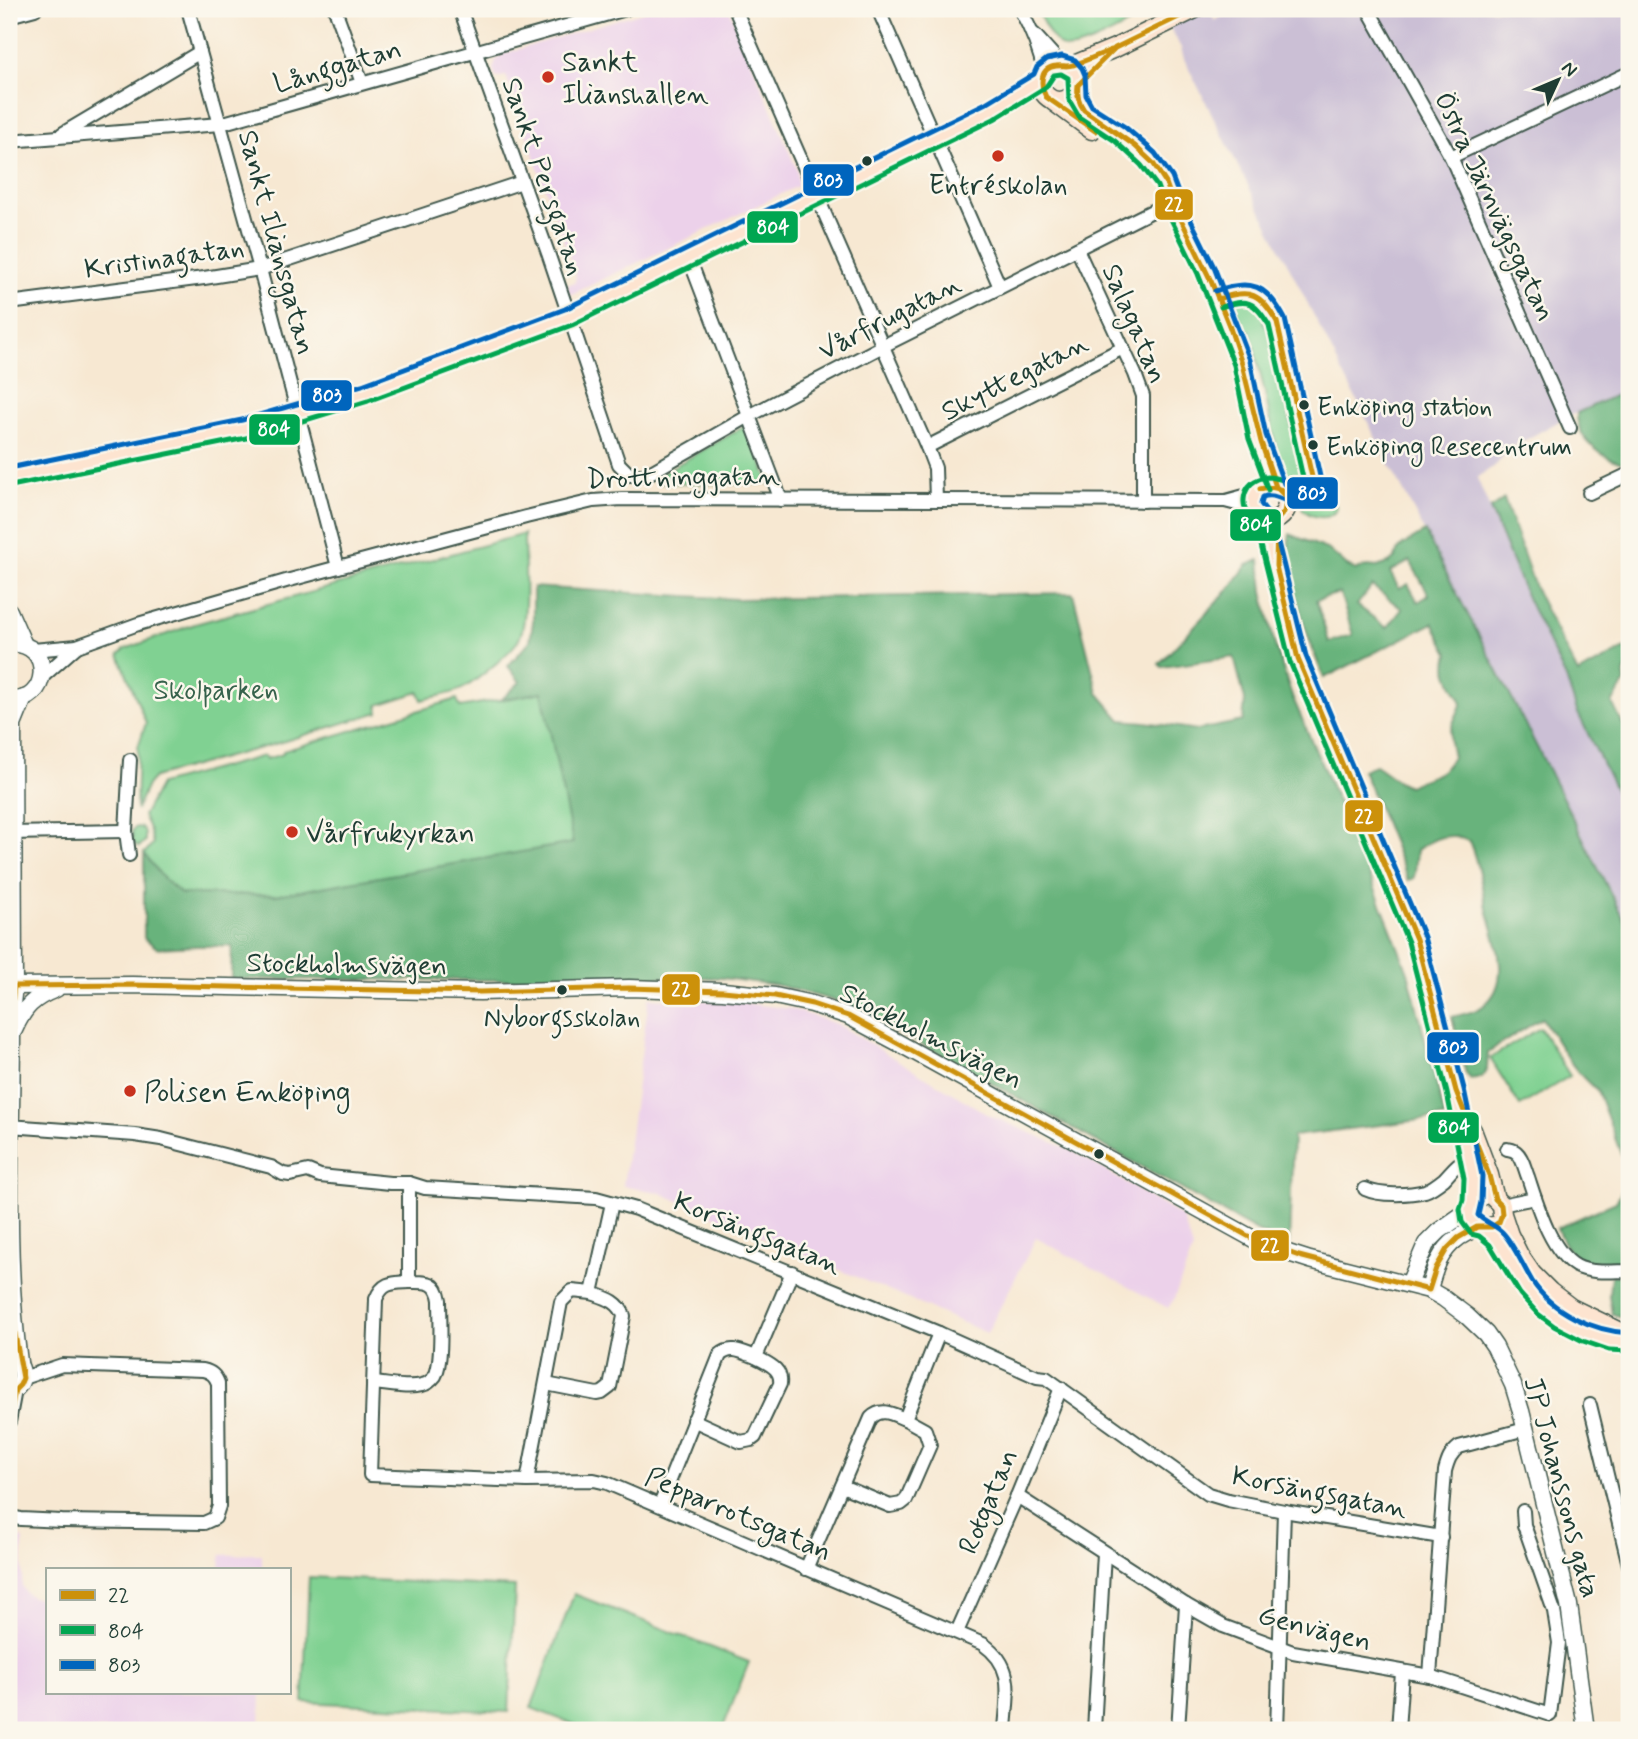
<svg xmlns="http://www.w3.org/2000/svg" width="1638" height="1739" viewBox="0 0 1638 1739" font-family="Mynerve,sans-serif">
<rect width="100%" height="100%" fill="#fbf7ec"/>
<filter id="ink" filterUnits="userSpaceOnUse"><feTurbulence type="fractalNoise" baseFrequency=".0143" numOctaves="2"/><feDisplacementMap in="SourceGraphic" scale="14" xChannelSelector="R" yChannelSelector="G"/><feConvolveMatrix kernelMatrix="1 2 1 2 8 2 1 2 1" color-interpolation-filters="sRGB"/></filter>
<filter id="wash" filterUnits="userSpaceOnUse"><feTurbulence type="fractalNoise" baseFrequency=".00686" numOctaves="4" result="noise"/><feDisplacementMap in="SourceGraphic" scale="28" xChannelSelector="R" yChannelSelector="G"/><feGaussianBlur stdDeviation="1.57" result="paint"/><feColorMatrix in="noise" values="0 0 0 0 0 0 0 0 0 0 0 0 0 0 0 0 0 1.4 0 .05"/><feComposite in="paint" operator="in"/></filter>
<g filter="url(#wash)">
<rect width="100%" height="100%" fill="#f7e8d2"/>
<!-- built -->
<g fill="#ecd1ea">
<polygon points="652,9 729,9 797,170 798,186 570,295 567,285 575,282 576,276 506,76 496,78 493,69 496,60 503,54"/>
<polygon points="649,998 736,1002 791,1009 837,1024 989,1115 1071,1150 1182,1217 1193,1249 1174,1299 1168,1308 1036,1238 987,1333 658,1192 623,1186"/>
<polygon points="23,1537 22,1586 26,1593 32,1597 47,1600 47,1692 261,1692 260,1730 9,1730 9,1543"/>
<polygon points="262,1554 262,1569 220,1569 221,1555"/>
</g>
<!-- industrial -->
<polygon fill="#cbbfd5" points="1160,9 1209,9 1215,21 1232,9 1629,9 1629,389 1563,419 1509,449 1497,464 1477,478 1528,600 1566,678 1577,711 1629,818 1629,930 1540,753 1385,456 1184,59 1181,48"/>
<!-- green -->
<g fill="#80d192" stroke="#508763" stroke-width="2">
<path d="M1036,9H1155C1139,18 1082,53 1065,48C1051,43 1043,21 1036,9Z"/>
<path d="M1241,298C1256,299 1260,307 1267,319L1263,322L1274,338L1301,473L1304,481C1299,487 1295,488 1288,485L1280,467L1265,393L1250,331L1245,329L1235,309L1237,302Z"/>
<polygon points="747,425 770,484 656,483 654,478"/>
<path d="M1330,499L1333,501L1337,508C1330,522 1312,518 1302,509L1303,502L1306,501Z"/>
<path d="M524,534C524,560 529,614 520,637C515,650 477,680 464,688C452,695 435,696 422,700L419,692L378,705L379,712L275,744L154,777L147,785L136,810L138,747L146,723L119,655L125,649L195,624Z"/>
<polygon points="542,692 574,843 277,895 181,894 163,878 144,854 153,843 149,828 143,816 160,784 264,756 266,759 283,754 283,751 457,699 460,707"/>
<polygon points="136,827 142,828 145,833 145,841 139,847 133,843 132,831"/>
<polygon points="1540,1028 1570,1076 1520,1106 1490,1058"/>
<polygon points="309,1577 515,1587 509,1712 303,1702"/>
<polygon points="574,1594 749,1662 722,1730 589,1730 531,1708"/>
<polygon points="310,1727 423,1730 310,1730"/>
</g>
<!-- forest -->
<g fill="#68b37c" stroke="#447858" stroke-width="2" fill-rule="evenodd">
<path d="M1629,389V464H1628C1603,460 1576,439 1577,413Z"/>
<polygon points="1504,499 1537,593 1578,674 1629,646 1629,663 1624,673 1625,682 1612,703 1629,737 1629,818 1577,711 1566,678 1528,600 1490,509"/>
<path d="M1425,532L1540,753L1629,930V1264C1608,1263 1581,1267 1567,1248C1562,1242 1560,1234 1557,1228L1616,1202L1626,1183L1627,1170L1597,1090C1573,1072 1558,1043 1542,1018L1488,1052L1487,1069L1482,1077L1471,1079L1466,1074L1452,1017C1462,1014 1474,1013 1483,1006C1514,982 1495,940 1487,909C1481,886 1479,863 1469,841C1463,839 1457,835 1451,836C1439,836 1426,843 1417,850L1415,873L1413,879L1408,880L1363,770L1375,765C1387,772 1396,783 1409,786C1429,774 1440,779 1453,757C1452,751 1450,745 1450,740C1449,726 1458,715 1462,702C1452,683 1443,674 1449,653L1433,623L1324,678C1311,647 1281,566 1290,534L1329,550L1347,566L1356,570L1367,566L1377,567L1389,563L1395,558L1398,550L1403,545ZM1410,561L1429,595L1418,602L1408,584L1399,589L1390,572ZM1372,586L1402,609L1387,628L1357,605ZM1340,593L1353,635L1329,642L1316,600Z"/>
<polygon points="1260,560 1263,591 1274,642 1292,696 1365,864 1408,972 1445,1117 1293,1136 1289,1245 1257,1231 932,1050 843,1003 777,985 722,978 680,977 523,980 231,979 232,946 196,946 157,948 144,938 144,854 163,878 181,894 277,895 573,843 542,692 501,700 520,682 508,666 530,641 533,622 533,587 736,599 1073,593 1098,693 1121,720 1145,722 1198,730 1243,721 1245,700 1234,657 1162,667 1159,664 1231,587 1247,565"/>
<polygon points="1611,1275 1629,1276 1629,1319 1612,1314 1609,1295"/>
</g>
</g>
<g filter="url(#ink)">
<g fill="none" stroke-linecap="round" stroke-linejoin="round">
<defs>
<g id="minor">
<polyline points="188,9 260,269 338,567"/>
<polyline points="335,9 362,83"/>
<polyline points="460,9 548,253 619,464 630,475 646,475 749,416 883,346 1172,201"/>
<polyline points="735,9 927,447 935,468 936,500"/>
<polyline points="878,9 1000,287"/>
<path d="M1020,9C1031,29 1040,50 1044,73"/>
<polyline points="1368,9 1451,157 1570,428"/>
<polyline points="9,16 35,9"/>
<polyline points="1034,34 1062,65"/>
<polyline points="62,134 200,52"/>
<polyline points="9,141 220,124 626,9"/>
<polyline points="1451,157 1629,73"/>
<polyline points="1077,249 1135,374 1143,396 1143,501"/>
<polyline points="689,258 781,500"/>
<polyline points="9,303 204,278 260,269 522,182"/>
<polyline points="927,447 1123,348"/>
<polyline points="1589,493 1629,474"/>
<polyline points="1226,501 1255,493"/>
<polyline points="33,650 77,646 138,624 286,581 526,517 593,501 622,499 1225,501 1252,508"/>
<polyline points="41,678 77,646"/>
<polyline points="9,833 126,831"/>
<polyline points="129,855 126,831 130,760"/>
<polyline points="9,1126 135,1135 161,1139 271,1167 283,1174 290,1175 308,1171 320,1176 390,1183 409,1183 425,1188 596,1198 636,1209 939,1333 1037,1377 1046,1378 1208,1494 1228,1500 1284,1511 1441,1537"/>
<path d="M1507,1149C1511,1150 1513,1149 1517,1153C1523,1158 1525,1170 1528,1177C1537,1204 1550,1251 1576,1266C1591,1274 1613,1271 1629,1271"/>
<path d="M1365,1189C1380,1196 1409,1195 1425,1191C1431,1189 1439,1183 1444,1179C1452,1171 1457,1162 1469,1158"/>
<polyline points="1501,1205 1535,1198"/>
<path d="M409,1282C392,1283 383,1282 376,1299L370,1475L527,1481L594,1480L607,1483L983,1644C1016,1667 1007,1695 1005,1730"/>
<path d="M373,1383C388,1384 408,1389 422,1385C428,1384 432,1380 435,1376C443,1362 440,1318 440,1300C437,1280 426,1282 409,1282V1183"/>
<path d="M546,1384L597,1394L602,1393L610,1387L624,1316C619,1301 606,1298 592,1293L612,1203"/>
<polyline points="1590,1405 1629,1565"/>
<path d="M693,1420L741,1442L751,1440L755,1437L780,1384C782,1368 768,1364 756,1357L792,1272"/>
<polyline points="9,1422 15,1390"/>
<polyline points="527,1481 561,1302 572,1291 592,1293"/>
<polyline points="842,1486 890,1506 901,1504 906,1500 930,1445 925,1430 905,1419 939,1333"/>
<polyline points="1017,1496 1186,1605 1223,1626 1293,1652 1430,1676 1550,1715 1559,1643 1554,1611 1524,1525 1523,1511"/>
<path d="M660,1505L720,1355C731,1345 742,1352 756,1357"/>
<path d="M9,1517L21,1519L62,1521L204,1523L215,1518L219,1506L218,1383C215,1375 211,1372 203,1370L62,1365L23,1378"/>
<path d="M806,1569L871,1418C882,1407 892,1414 905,1419"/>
<polyline points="957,1632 1017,1496 1061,1388"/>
<path d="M1430,1676L1445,1471C1448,1460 1450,1454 1459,1447L1525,1429"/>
<polyline points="1094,1730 1104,1553"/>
<polyline points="1178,1730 1186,1605"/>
<polyline points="1277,1730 1284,1511"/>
<polyline points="1398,1730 1402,1672"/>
</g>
<g id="tertiary">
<polyline points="9,611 24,645"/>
<path d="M9,644C56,640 49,707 9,699"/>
<polyline points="14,986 132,985 480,992 629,988 723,991 775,996 812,1004 848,1016 895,1041 1257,1241 1282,1251 1310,1260 1429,1290 1443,1298 1467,1316 1486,1334 1495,1347 1513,1385 1521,1411 1569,1605 1586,1730"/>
<path d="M14,1030C24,1007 33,998 56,989"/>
<polyline points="1409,1284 1426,1244 1439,1231 1469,1210"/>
<path d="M1429,1290C1434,1269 1440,1251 1458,1238C1464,1234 1471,1231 1477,1227"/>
<path d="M19,1362C3,1244 13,1123 12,1004L14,986L13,725L24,698"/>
<path d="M9,1393C26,1385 26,1367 11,1357"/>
</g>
<g id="secondary">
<circle cx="1059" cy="83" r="18"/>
<polyline points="1069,67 1115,48 1195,9"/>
<polyline points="1076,91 1077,98 1086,112 1120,134 1133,145 1148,159 1165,182 1172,201 1206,270 1218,299 1242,363 1258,437 1276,487"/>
<polyline points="1053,101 1092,130"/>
<polyline points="9,477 244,429 298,414 365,393 568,317 689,258 934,137 990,111 1029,88 1041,80"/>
<circle cx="1269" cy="503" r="18"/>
<polyline points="1264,520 1276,566 1298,659 1416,939 1456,1091 1473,1178 1472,1202"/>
<polyline points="1472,1130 1489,1175 1495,1199 1501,1205 1502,1214 1509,1235 1519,1255 1532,1274 1550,1292 1571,1308 1629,1336"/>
<path d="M1482,1196C1460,1206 1469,1233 1493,1226"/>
<polyline points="1483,1228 1497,1239 1527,1289 1543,1307 1558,1318 1586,1333 1611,1341 1629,1342"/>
</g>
</defs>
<!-- minor casing -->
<use href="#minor" stroke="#3f574c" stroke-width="16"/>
<!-- tertiary casing -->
<use href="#tertiary" stroke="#3f574c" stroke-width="19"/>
<!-- secondary casing -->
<use href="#secondary" stroke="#3f574c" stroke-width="21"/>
<!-- minor -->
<use href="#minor" stroke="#fff" stroke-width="12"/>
<!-- tertiary -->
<use href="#tertiary" stroke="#fff" stroke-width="16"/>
<!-- secondary -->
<use href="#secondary" stroke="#fde4d0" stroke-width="18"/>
<defs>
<g id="bus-1">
<path d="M1195,9L1115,48L1078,85C1077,95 1078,101 1084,110L1135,146L1153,163L1166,183L1173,203L1211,281L1230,328L1242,364L1261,442L1276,487"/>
<path d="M1095,131L1046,97C1040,85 1039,68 1056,66C1063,65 1067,67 1073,65C1086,61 1098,55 1111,50"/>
<path d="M1218,299C1251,288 1260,293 1277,322L1312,477L1310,486C1285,501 1282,482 1260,489"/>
<polyline points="9,1422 15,1390 20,1385 23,1378 13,1323 11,1271 12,1004 14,986 132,985 480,992 629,988 723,991 775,996 812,1004 848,1016 1257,1241 1299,1256 1429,1290 1436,1268 1447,1249 1458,1238 1477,1227 1492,1227 1499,1222 1502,1214 1501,1205 1495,1199 1489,1175 1456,1091 1416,939 1298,659 1276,566 1277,520 1284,512 1286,503 1284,495 1276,487"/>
</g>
<g id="bus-2">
<path d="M1221,307C1248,298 1254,301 1269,325L1303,478L1295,484C1286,482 1277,477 1268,477C1240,479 1237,511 1256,525L1290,662L1408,942L1447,1093L1464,1179L1463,1200L1460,1209L1462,1222L1471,1234L1479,1236L1490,1245L1520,1294L1538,1314L1554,1326L1583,1341L1609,1350L1629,1351"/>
<polyline points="11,486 246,438 368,401 572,325 994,119 1046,87 1054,75 1061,74 1068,78 1069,100 1079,117 1115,141 1127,152 1141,165 1157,186 1164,205 1198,274 1234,365 1249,439 1268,490"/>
</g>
<g id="bus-3">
<path d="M1215,291C1252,278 1267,285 1285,319L1321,481C1314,496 1300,505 1284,500C1276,497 1271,494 1263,497L1261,504L1272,518L1306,656L1424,937L1464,1089L1482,1176L1481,1202L1478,1215C1484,1222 1497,1225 1504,1234C1515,1247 1523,1266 1532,1281C1552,1312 1593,1331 1629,1333"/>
<polyline points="9,468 242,420 362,385 565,309 986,103 1034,74 1037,67 1047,59 1062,56 1075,60 1082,68 1085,75 1086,95 1092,106 1125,127 1139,139 1155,153 1172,177 1180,198 1214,267 1250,360 1266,435 1284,484"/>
</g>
</defs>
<!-- bus-1 casing -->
<use href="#bus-1" stroke="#fbf7ec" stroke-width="10"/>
<!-- bus-2 casing -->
<use href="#bus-2" stroke="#fbf7ec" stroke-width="10"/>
<!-- bus-3 casing -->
<use href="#bus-3" stroke="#fbf7ec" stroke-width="10"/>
<!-- bus-1 -->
<use href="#bus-1" stroke="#cc910a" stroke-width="5"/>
<!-- bus-2 -->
<use href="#bus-2" stroke="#00a651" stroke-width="5"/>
<!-- bus-3 -->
<use href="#bus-3" stroke="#0065bd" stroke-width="5"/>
</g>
</g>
<!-- markers -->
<g fill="#c8321e" stroke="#fbf7ec" stroke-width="2.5">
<circle cx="548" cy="77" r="7"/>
<circle cx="998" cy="156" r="7"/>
<circle cx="292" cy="832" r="7"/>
<circle cx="130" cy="1091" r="7"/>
</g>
<g fill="#1f3d34" stroke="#fbf7ec" stroke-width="2.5">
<circle cx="867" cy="161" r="6"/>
<circle cx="1304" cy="405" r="6"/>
<circle cx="1313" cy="445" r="6"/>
<circle cx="562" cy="990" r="6"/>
<circle cx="1099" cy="1154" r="6"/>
</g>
<g text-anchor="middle" stroke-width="5" stroke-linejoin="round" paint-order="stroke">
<!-- bus labels -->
<g font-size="26" fill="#1f3d34" stroke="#fbf7ec" text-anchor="start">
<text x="1317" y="415">Enköping station</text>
<text x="1326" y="455">Enköping Resecentrum</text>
<text x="562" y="1026" text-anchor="middle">Nyborgsskolan</text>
</g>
<!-- poi labels -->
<g font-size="28" fill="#1f3d34" stroke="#fbf7ec" text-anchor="start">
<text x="562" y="71">Sankt<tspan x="562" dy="32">Ilianshallen</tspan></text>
<text x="998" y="194" text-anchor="middle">Entréskolan</text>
<text x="306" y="842">Vårfrukyrkan</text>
<text x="144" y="1101">Polisen Enköping</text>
</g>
<!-- street labels -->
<g font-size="28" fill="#1f3d34" stroke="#fbf7ec">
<text transform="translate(337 65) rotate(-16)" y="10">Långgatan</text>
<text transform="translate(545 176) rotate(71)" y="10">Sankt Persgatan</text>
<text transform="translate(1496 206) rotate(65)" y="10">Östra Järnvägsgatan</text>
<text transform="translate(278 242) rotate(75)" y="10">Sankt Iliansgatan</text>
<text transform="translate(164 257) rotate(-8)" y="10">Kristinagatan</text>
<text transform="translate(889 316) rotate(-27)" y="10">Vårfrugatan</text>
<text transform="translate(1136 323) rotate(67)" y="10">Salagatan</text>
<text transform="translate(1014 376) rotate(-27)" y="10">Skyttegatan</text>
<text transform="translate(683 476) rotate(-1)" y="10">Drottninggatan</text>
<text transform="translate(347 963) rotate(1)" y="10">Stockholmsvägen</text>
<text transform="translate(932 1035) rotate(27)" y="10">Stockholmsvägen</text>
<text transform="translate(758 1232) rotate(22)" y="10">Korsängsgatan</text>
<text transform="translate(1563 1487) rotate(75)" y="10">JP Johanssons gata</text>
<text transform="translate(1320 1491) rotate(11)" y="10">Korsängsgatan</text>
<text transform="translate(987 1501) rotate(-67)" y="10">Rotgatan</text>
<text transform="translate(739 1513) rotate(23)" y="10">Pepparrotsgatan</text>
<text transform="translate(1315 1627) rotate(14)" y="10">Genvägen</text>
</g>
<!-- park labels -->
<g font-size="28" fill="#37624c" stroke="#fbf7ec">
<text x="216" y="699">Skolparken</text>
</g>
</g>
<g stroke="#fbf7ec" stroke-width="2.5">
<rect x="802" y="163" width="53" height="34" rx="7" fill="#0065bd"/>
<rect x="1154" y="188" width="40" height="33" rx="7" fill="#cc910a"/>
<rect x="746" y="210" width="53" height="34" rx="7" fill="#00a651"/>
<rect x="300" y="379" width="53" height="33" rx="7" fill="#0065bd"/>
<rect x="248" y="413" width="53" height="33" rx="7" fill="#00a651"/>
<rect x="1286" y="476" width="53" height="34" rx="7" fill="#0065bd"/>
<rect x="1229" y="508" width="53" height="34" rx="7" fill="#00a651"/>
<rect x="1344" y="799" width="40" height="34" rx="7" fill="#cc910a"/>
<rect x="661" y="973" width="40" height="33" rx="7" fill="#cc910a"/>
<rect x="1426" y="1031" width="54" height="33" rx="7" fill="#0065bd"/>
<rect x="1427" y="1111" width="53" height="33" rx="7" fill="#00a651"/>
<rect x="1250" y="1229" width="40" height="33" rx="7" fill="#cc910a"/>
</g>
<g font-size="19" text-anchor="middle" font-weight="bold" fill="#fff">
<text x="828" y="187">803</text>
<text x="1174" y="211">22</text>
<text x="773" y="234">804</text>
<text x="327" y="402">803</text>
<text x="274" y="436">804</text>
<text x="1312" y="500">803</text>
<text x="1256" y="531">804</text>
<text x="1364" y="823">22</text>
<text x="681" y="996">22</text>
<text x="1453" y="1054">803</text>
<text x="1454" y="1134">804</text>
<text x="1270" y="1252">22</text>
</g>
<!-- margin -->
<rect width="1638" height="1739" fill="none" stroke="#fbf7ec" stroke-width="35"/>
<!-- legend -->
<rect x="46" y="1568" width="245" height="126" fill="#fbf7ec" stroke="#a3ada2" stroke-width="2"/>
<rect x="60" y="1590" width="35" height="10" fill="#cc910a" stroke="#a3ada2" stroke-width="2"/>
<text x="108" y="1602" font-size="21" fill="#1f3d34">22</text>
<rect x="60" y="1625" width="35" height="10" fill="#00a651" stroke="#a3ada2" stroke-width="2"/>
<text x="108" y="1638" font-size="21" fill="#1f3d34">804</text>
<rect x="60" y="1660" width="35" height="10" fill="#0065bd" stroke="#a3ada2" stroke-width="2"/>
<text x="108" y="1672" font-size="21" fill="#1f3d34">803</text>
<!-- north arrow -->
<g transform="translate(1558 80) rotate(46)" stroke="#fbf7ec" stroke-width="5" paint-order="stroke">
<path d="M0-5L12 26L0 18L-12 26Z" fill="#1f3d34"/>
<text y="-10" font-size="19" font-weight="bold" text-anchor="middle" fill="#1f3d34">N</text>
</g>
</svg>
